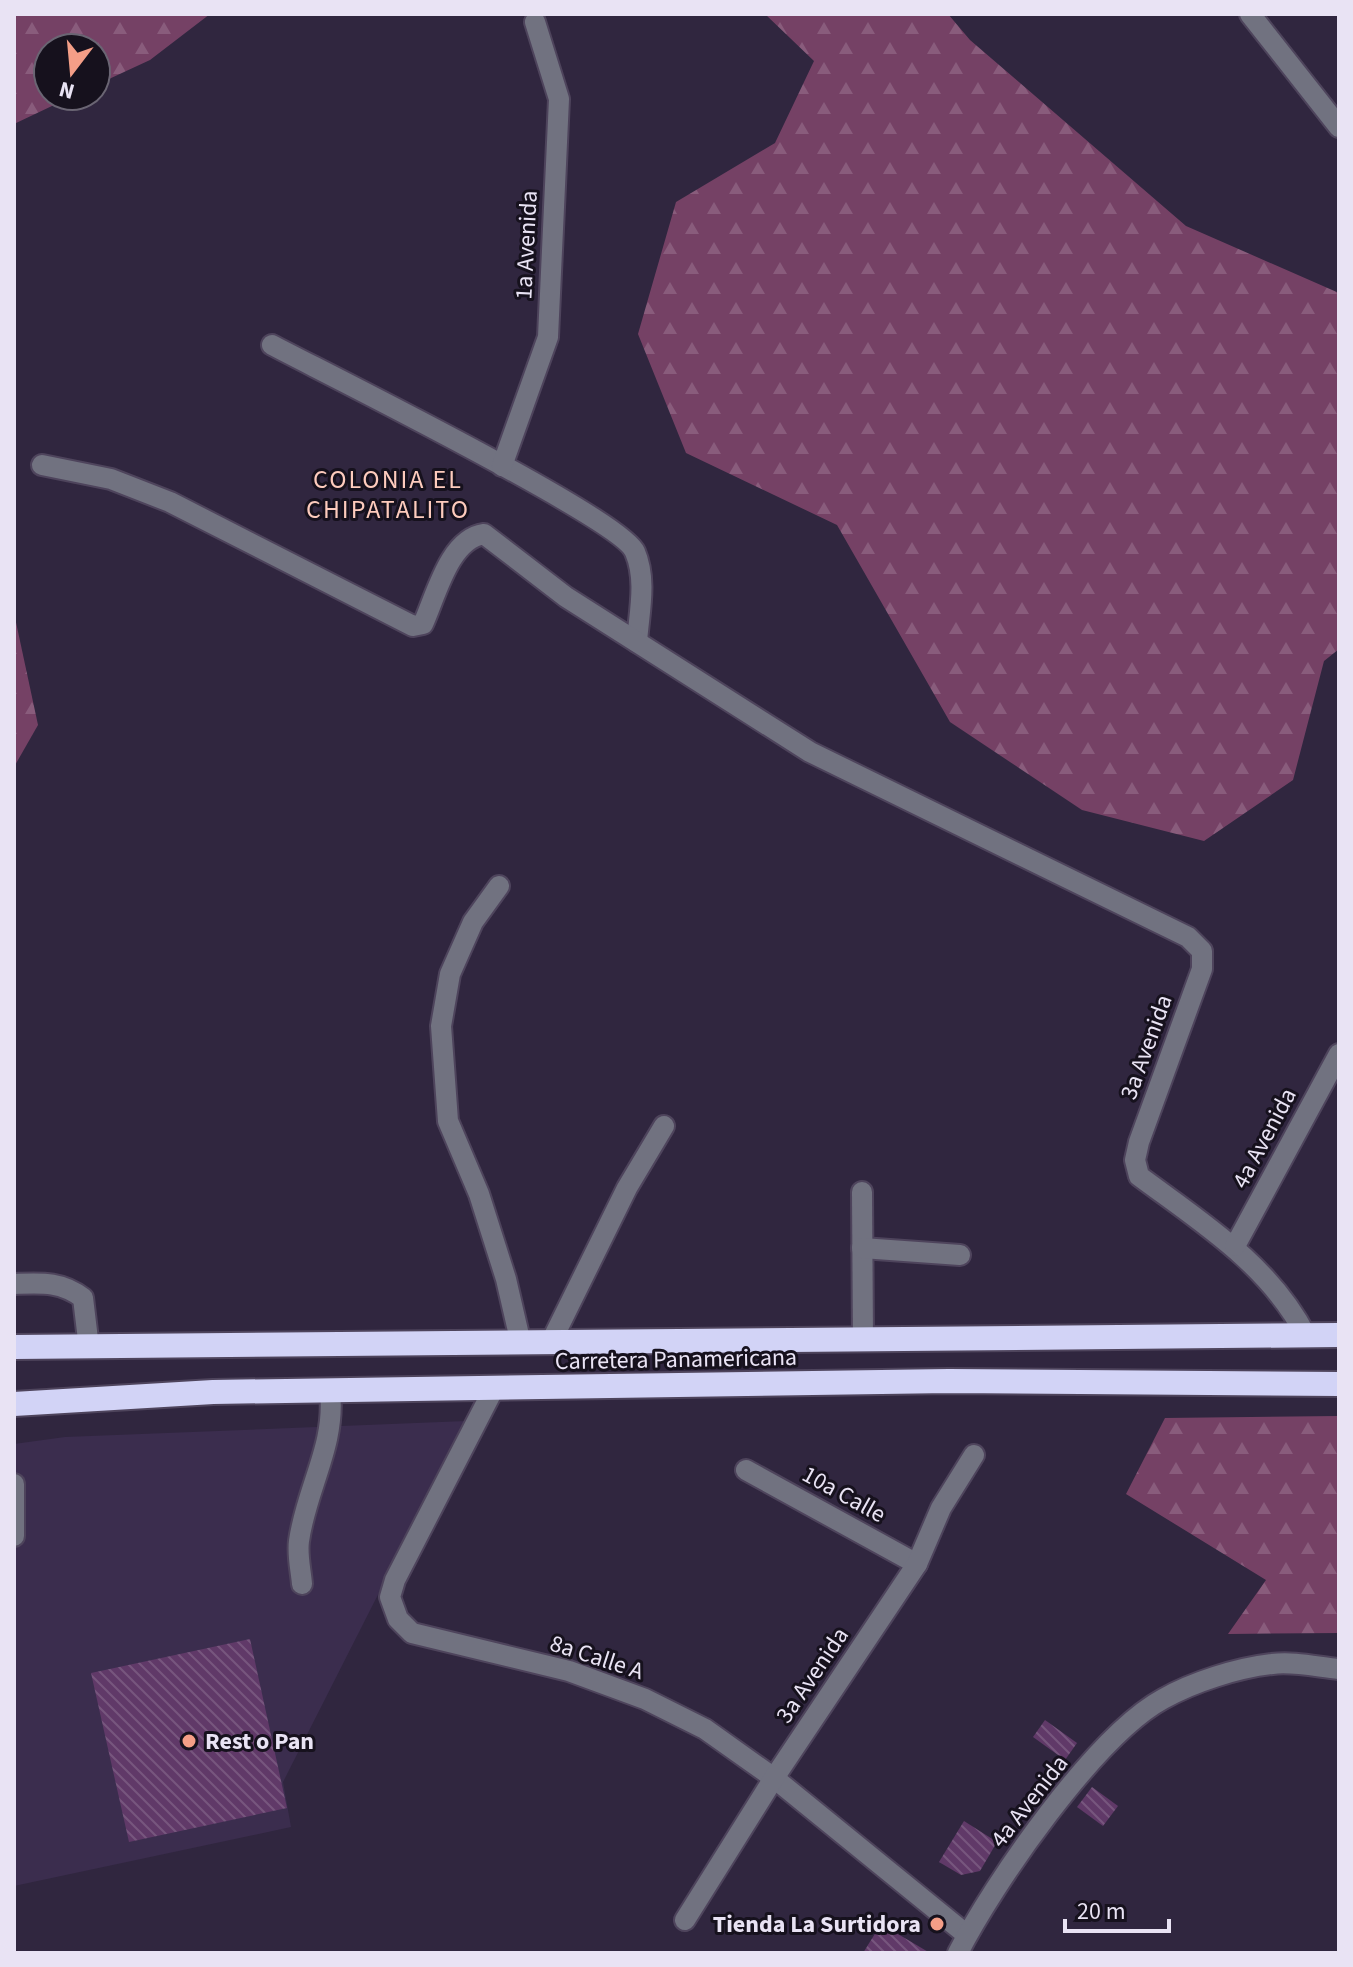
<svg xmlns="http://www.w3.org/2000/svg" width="1353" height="1967" viewBox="0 0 1353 1967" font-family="'Source Sans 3',sans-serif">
<defs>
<pattern id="forest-firs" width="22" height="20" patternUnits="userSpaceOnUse" patternTransform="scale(2)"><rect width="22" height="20" fill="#754165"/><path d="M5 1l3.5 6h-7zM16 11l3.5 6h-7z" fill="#895c7c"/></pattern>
<pattern id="building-back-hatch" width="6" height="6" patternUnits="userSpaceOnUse" patternTransform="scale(2)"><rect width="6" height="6" fill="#603968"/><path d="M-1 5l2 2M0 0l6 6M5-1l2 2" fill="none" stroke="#77567e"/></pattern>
</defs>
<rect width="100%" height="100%" fill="#30263f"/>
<!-- built -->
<polygon fill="#3b2d4e" points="466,1421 283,1782 291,1827 14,1886 14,1444 65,1437"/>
<!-- forest -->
<g fill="url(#forest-firs)">
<polygon points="14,14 210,14 150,60 96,85 96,48 48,48 48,96 73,96 14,124"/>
<polygon points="765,14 948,14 970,40 1186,226 1339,293 1339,649 1324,661 1293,780 1204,841 1082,810 950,722 837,525 686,453 638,334 676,202 775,143 814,61"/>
<polygon points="14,613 38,725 14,767"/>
<polygon points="1339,1416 1339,1633 1228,1634 1266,1580 1126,1494 1165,1418"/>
</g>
<!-- building -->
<g fill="url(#building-back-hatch)">
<polygon points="250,1639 287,1808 129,1842 91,1673"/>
<polygon points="1045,1720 1077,1743 1065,1760 1033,1737"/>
<polygon points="1092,1787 1118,1806 1103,1826 1077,1807"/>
<polygon points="964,1821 997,1842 980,1871 961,1875 939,1862"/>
<polygon points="881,1924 930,1953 863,1953"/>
</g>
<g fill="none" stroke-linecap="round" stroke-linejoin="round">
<defs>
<g id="minor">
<polyline points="1250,14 1339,127"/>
<path d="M272,345C323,372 621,519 635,552C647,580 639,613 637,642"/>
<path d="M42,465L111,479L170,502L413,626L423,624C436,596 449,539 484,534L566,597L810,752L1188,937L1202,951V969L1139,1142L1135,1160L1139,1176C1201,1222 1270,1265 1306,1336"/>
<polyline points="502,466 548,337 559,99 535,22"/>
<polyline points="499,886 473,922 450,974 441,1026 448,1121 479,1194 506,1279 521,1344"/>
<polyline points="862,1192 863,1340"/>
<polyline points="1235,1246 1339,1054"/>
<polyline points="862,1248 960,1255"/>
<path d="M14,1284C41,1283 61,1281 83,1298L89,1348"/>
<polyline points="550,1344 627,1188 664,1126"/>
<polyline points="493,1390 395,1580 390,1597 398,1619 412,1633 569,1671 645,1699 705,1729 774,1778 967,1935"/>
<polyline points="746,1470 917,1564"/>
<polyline points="14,1484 14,1536"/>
<path d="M302,1584C301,1571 297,1555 299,1541C306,1489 336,1445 330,1392"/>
<polyline points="685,1920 774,1778 917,1564 941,1508 974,1455"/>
<path d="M958,1953C993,1884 1095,1736 1163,1699C1193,1682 1237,1668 1272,1664C1293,1661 1318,1667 1339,1669"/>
</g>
<g id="highway">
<polyline points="14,1347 1339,1335"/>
<polyline points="14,1404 213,1392 949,1381 1339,1384"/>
</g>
</defs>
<!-- minor casing -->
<use href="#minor" stroke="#4e445c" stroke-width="24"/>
<!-- highway casing -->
<use href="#highway" stroke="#4e445c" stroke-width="28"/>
<!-- minor -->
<use href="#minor" stroke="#717280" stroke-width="20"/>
<!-- highway -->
<use href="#highway" stroke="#d2d3f6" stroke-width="24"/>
</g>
<!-- markers -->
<g fill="#f49e87" stroke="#16111d" stroke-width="3">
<circle cx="189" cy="1741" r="8"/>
<circle cx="937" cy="1924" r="8"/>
</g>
<g text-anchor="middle" stroke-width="6" stroke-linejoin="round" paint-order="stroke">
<!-- street labels -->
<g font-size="24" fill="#e9e3f4" stroke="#16111d">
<text transform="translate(526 245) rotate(-87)" y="8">1a Avenida</text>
<text transform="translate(1146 1047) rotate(-70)" y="8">3a Avenida</text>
<text transform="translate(1264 1138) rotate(-62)" y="8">4a Avenida</text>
<text transform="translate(676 1359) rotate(-1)" y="8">Carretera Panamericana</text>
<text transform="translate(844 1494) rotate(29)" y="8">10a Calle</text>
<text transform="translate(597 1657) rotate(18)" y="8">8a Calle A</text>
<text transform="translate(812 1675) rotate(-56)" y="8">3a Avenida</text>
<text transform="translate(1029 1801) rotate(-52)" y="8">4a Avenida</text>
</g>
<!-- poi labels -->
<g font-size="24" font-weight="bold" fill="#e9e3f4" stroke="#16111d" text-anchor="start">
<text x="205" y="1749">Rest o Pan</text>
<text x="921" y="1932" text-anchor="end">Tienda La Surtidora</text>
</g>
<!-- neighbourhood labels -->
<g font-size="26" letter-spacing="2" fill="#fdcbbd" stroke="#16111d">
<text x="388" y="488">COLONIA EL<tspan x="388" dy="30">CHIPATALITO</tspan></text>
</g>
</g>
<!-- border -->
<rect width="1353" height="1967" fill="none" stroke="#e9e3f4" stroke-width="32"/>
<!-- north arrow -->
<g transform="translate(72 72) rotate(196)"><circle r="38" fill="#16111d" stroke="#6a6573" stroke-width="2"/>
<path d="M0-6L14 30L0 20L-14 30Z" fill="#f49e87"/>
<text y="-12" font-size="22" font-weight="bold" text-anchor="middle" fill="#e9e3f4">N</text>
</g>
<!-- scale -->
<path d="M1065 1919v12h104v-12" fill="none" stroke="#e9e3f4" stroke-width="4"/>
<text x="1077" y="1919" font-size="24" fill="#e9e3f4" stroke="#16111d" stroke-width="6" paint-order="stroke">20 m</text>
</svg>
